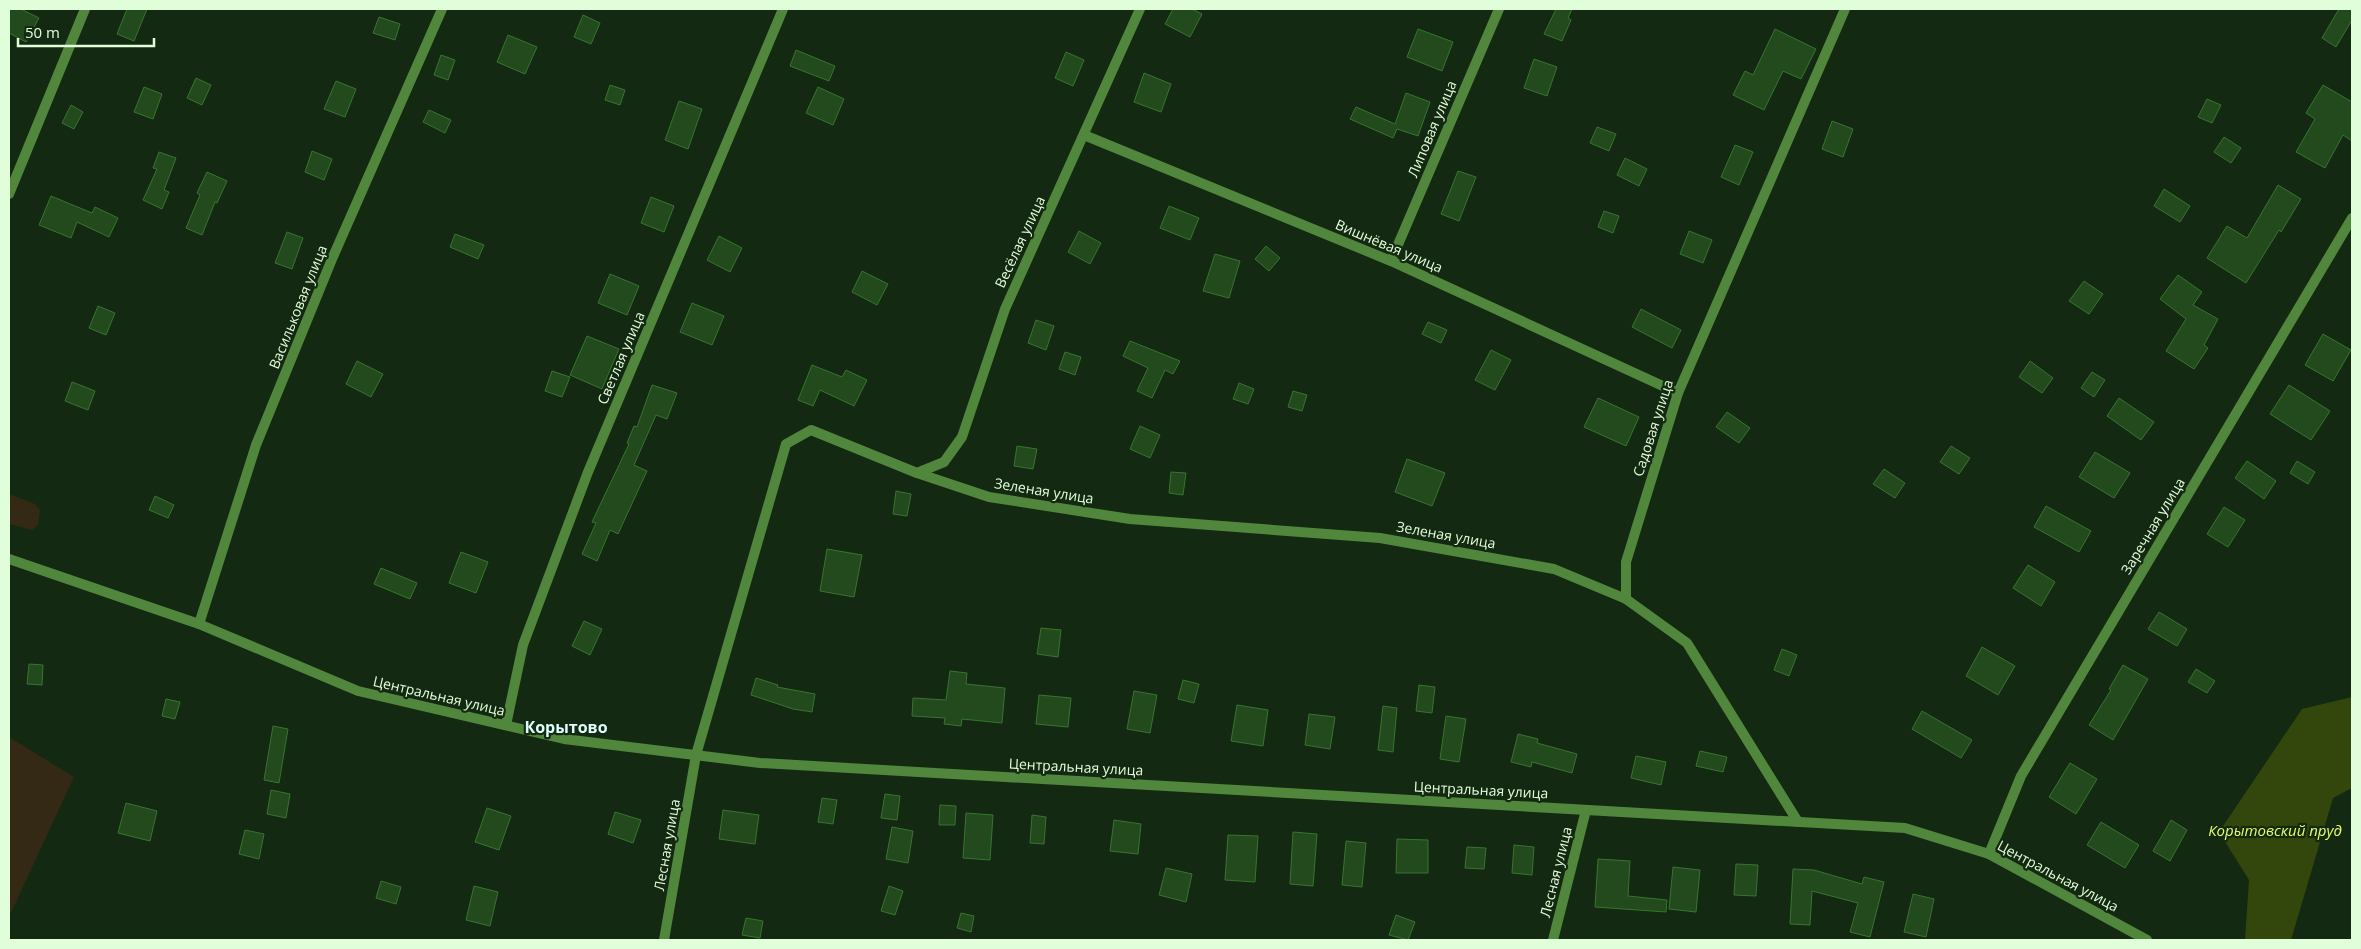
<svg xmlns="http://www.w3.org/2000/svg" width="2361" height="949" viewBox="0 0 2361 949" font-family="'Open Sans',sans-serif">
<rect width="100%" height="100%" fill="#142911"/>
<!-- green -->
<g fill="#332914">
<polygon points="9,494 35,504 40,510 38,525 32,530 9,524"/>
<polygon points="9,737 74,777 9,917 10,940 9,940"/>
</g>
<!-- water -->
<polygon fill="#33470c" points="2352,697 2352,788 2333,798 2291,940 2245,940 2249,880 2219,832 2302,709"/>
<!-- building -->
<g fill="#224a1d" stroke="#377530">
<polygon points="9,9 21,9 39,18 26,42 9,33"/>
<polygon points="127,9 147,9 134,41 117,34"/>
<polygon points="1173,9 1192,9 1202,14 1190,37 1165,24"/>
<polygon points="1556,9 1572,9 1568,18 1571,20 1562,41 1544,34"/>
<polygon points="2339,9 2352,9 2352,20 2336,47 2322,38"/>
<polygon points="583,15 600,23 591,44 574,37"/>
<polygon points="379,17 400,24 395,40 373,33"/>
<polygon points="1418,29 1453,42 1442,71 1407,57"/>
<polygon points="1775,29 1816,49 1801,79 1783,71 1764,110 1733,95 1745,71 1753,75"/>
<polygon points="508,35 537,47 525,74 497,62"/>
<polygon points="796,50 835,66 829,81 790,66"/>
<polygon points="1066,52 1084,60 1073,86 1055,78"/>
<polygon points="441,55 455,60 448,80 434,75"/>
<polygon points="1534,59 1557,67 1547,96 1524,88"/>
<polygon points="1144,73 1171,84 1161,112 1134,102"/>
<polygon points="196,78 211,85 202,105 187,98"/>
<polygon points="336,81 356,89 345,117 324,109"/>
<polygon points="610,85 625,90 620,105 605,100"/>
<polygon points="2323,85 2352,102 2352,141 2343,135 2325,168 2296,152 2315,119 2306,113"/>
<polygon points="144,87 162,94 153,119 134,112"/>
<polygon points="818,87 844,99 833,125 806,113"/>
<polygon points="1406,93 1430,102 1418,136 1397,129 1393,138 1350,119 1356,107 1395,124"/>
<polygon points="2207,99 2221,105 2212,123 2198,117"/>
<polygon points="679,101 702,109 688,149 665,140"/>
<polygon points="71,105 83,112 74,129 62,123"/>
<polygon points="429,110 451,120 445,133 423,122"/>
<polygon points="1832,121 1853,129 1843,157 1822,149"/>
<polygon points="1597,127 1616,134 1609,151 1590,143"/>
<polygon points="2224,137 2241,148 2231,163 2214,152"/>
<polygon points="1735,145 1753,152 1739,185 1721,177"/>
<polygon points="312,151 332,159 324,180 305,172"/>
<polygon points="159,152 176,158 164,190 169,192 162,209 143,200 157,169 153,168"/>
<polygon points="1625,158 1647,169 1639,186 1617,175"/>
<polygon points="1458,171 1476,177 1459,221 1441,214"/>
<polygon points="207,172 227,181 217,203 215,202 202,235 186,228 200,195 197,193"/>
<polygon points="2278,185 2301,199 2281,232 2279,230 2246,283 2207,258 2227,226 2247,238"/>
<polygon points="2164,189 2190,206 2180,222 2154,206"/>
<polygon points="51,196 92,213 95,207 118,218 109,237 77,222 71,238 39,225"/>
<polygon points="651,197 674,206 664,232 641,223"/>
<polygon points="1169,206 1199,218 1190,240 1160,228"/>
<polygon points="1604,211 1619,216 1613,233 1598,227"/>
<polygon points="1079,231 1101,243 1090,264 1068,252"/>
<polygon points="1689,231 1712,240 1703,263 1680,254"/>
<polygon points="287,232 303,238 292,269 275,263"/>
<polygon points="455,234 484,245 478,259 450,247"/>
<polygon points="719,236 742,248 730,272 707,260"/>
<polygon points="1266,246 1280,258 1269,271 1255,259"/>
<polygon points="1215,254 1240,261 1229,298 1203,291"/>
<polygon points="862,271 888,284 877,305 852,292"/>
<polygon points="610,274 639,286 627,315 598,303"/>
<polygon points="2178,275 2202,292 2193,305 2218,319 2204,345 2208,348 2194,369 2166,351 2186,319 2160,299"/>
<polygon points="2084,281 2103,294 2089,314 2069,301"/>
<polygon points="692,303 724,316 712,345 680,332"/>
<polygon points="98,306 115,313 106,335 89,328"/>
<polygon points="1641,309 1681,330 1672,348 1632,327"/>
<polygon points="1036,320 1054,326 1046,350 1028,343"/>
<polygon points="1428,322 1447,330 1441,343 1422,334"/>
<polygon points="2323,334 2351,350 2333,381 2305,365"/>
<polygon points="587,336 619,349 602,389 570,375"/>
<polygon points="1130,341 1180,361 1173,374 1165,370 1152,398 1137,391 1148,368 1123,356"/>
<polygon points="1491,350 1511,360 1495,390 1475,380"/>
<polygon points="1065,352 1081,357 1075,375 1059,369"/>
<polygon points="357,361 383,374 371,397 346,384"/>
<polygon points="2030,361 2053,378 2042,393 2019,377"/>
<polygon points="812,365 842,377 846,370 867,380 854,406 820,390 813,406 798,400"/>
<polygon points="552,371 570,377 562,397 545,391"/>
<polygon points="2092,372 2105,380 2094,397 2081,388"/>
<polygon points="72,382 95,391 88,410 65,401"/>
<polygon points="1239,383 1254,389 1248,404 1233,399"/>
<polygon points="652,385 677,393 667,419 656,415 634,465 647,471 618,534 610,530 597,561 582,554 596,523 592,522 629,444 627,443 634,426 637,427"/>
<polygon points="2289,385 2330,411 2311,440 2270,414"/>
<polygon points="1293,391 1307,395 1302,411 1288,407"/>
<polygon points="1598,398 1639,417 1626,446 1584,427"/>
<polygon points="2119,398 2154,422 2141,440 2107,416"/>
<polygon points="1727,412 1750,428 1739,443 1716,427"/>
<polygon points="1140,426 1160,435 1150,458 1130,449"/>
<polygon points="1017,446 1037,449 1033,469 1014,466"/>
<polygon points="1951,446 1970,458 1959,474 1940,462"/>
<polygon points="2095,452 2130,473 2114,498 2079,477"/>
<polygon points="1407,459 1445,473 1432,506 1395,492"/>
<polygon points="2247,461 2276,481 2264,499 2235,478"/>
<polygon points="2297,461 2315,472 2308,484 2290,473"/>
<polygon points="1884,469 1905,483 1895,498 1873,484"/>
<polygon points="1171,472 1186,473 1183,495 1169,493"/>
<polygon points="896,491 911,494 907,516 893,514"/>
<polygon points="155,496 174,505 168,518 149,510"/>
<polygon points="2046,506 2091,531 2079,552 2034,527"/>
<polygon points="2224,507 2245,520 2228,547 2207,534"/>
<polygon points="827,549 862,555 854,597 820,591"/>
<polygon points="461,552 488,562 476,593 449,583"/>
<polygon points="2028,565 2055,582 2041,606 2013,588"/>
<polygon points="381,568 417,583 410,599 374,584"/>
<polygon points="2159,612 2187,629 2177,646 2148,629"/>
<polygon points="584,621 602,629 590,655 572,646"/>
<polygon points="1041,628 1061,630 1058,657 1037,654"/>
<polygon points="1982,647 2015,666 1998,695 1966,676"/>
<polygon points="1782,649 1797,655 1789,676 1774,670"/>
<polygon points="29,664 43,665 42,685 27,684"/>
<polygon points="2123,665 2148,679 2113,740 2089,725 2111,690 2109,689"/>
<polygon points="2196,669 2215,681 2207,693 2188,682"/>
<polygon points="950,671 967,673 966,684 1005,688 1002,723 962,719 961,726 944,724 945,718 912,716 913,698 946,700"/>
<polygon points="756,678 778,685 777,687 815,694 812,712 793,709 751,695"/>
<polygon points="1183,680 1199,684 1194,703 1178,699"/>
<polygon points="1419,685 1435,687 1432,713 1416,711"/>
<polygon points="1134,691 1157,695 1150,733 1127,729"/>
<polygon points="1039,695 1071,698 1068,727 1036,724"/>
<polygon points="166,699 180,702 175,719 162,716"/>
<polygon points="1237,705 1268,710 1263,746 1231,741"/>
<polygon points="1383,706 1397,708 1393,752 1378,750"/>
<polygon points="1922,711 1972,740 1961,758 1912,729"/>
<polygon points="1309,714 1335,717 1330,749 1305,745"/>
<polygon points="1446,716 1466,719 1459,762 1440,759"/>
<polygon points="273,726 288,729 279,783 264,780"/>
<polygon points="1518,734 1538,739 1537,743 1577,754 1572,773 1532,762 1531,767 1511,762"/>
<polygon points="1700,751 1727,757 1723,772 1696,766"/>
<polygon points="1636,756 1666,762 1661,785 1631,778"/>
<polygon points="2070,763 2097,779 2076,814 2049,797"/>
<polygon points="271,790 290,794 286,818 267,814"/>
<polygon points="885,794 900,796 897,820 881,818"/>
<polygon points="822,798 837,800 833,824 818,822"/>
<polygon points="126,803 157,811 150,841 118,833"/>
<polygon points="940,805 956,806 955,825 939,825"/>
<polygon points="487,808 511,816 499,850 475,842"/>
<polygon points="723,810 759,815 755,844 719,839"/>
<polygon points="615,812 641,820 633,843 608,834"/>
<polygon points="966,813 993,815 990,860 963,858"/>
<polygon points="1032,815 1046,817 1044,844 1030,843"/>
<polygon points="1114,820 1141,824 1138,854 1110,851"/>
<polygon points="2171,820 2187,830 2170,861 2153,851"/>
<polygon points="2101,822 2139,845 2125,868 2087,845"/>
<polygon points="892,827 913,831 908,863 886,859"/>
<polygon points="245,830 264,834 259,859 239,854"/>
<polygon points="1293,832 1317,834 1313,886 1290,884"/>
<polygon points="1228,835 1258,836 1255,882 1225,880"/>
<polygon points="1397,839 1428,840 1428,873 1396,873"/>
<polygon points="1346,841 1366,843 1362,887 1342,885"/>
<polygon points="1514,845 1534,847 1532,875 1512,873"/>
<polygon points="1467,847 1486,848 1484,869 1465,868"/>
<polygon points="1598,859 1630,861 1628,896 1667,900 1666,912 1595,907"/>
<polygon points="1736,864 1758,865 1756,896 1734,895"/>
<polygon points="1673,867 1700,870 1696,912 1669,909"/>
<polygon points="1166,868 1192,874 1186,902 1159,895"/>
<polygon points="1793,869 1814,870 1862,884 1864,877 1884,882 1870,937 1850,932 1858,903 1812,891 1810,925 1790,924"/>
<polygon points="381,881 401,887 396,904 376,898"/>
<polygon points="474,886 498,892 490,926 466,920"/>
<polygon points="889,886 903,891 895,915 881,911"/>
<polygon points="1913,894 1934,899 1926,937 1904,932"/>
<polygon points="961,913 974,916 971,932 957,928"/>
<polygon points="1396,915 1415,922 1408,940 1389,935"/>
<polygon points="746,918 763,921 760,938 742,935"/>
</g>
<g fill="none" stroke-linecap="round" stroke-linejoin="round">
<!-- minor -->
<g stroke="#51873d" stroke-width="10">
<polyline points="1084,135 1391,261 1678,393"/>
<polyline points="9,194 85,9"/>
<polyline points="1391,261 1499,9"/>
<polyline points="917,473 944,462 962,437 1005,309 1140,9"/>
<polyline points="9,559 199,624 358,691 564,739 760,763 1905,828 1989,854 2147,940"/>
<polyline points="199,624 256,445 332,259 442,9"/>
<polyline points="506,725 523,645 588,472 783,9"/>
<polyline points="1798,822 1687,643 1626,599 1626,562 1678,393 1845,9"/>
<polyline points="1989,854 2021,776 2352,218"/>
<polyline points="664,940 696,755 786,444 811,430 917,473 989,497 1130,519 1380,538 1554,569 1626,599"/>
<polyline points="1553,940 1586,810"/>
</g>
</g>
<g text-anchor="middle" stroke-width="4.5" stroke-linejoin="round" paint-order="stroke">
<!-- street labels -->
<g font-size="14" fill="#e1feda" stroke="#142911">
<text transform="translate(1432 129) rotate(-67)" y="5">Липовая улица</text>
<text transform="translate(1020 242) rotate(-65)" y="5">Весёлая улица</text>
<text transform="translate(1389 246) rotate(23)" y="5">Вишнёвая улица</text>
<text transform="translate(298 307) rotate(-68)" y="5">Васильковая улица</text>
<text transform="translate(621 358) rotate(-67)" y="5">Светлая улица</text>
<text transform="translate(1653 428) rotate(-72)" y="5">Садовая улица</text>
<text transform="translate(1044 491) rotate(9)" y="5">Зеленая улица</text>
<text transform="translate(2153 526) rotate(-59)" y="5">Заречная улица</text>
<text transform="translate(1446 535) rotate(10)" y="5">Зеленая улица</text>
<text transform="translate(439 696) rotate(13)" y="5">Центральная улица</text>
<text transform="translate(1076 767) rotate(3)" y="5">Центральная улица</text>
<text transform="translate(1481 790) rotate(3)" y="5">Центральная улица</text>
<text transform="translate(667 845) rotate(-80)" y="5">Лесная улица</text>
<text transform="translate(1556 872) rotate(-76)" y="5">Лесная улица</text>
<text transform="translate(2058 876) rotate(28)" y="5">Центральная улица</text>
</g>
<!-- water labels -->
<g font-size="15" font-style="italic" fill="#e5fc6a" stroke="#142911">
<text x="2275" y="836">Корытовский пруд</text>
</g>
<!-- quarter labels -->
<g font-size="16" font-weight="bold" fill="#dcfcfe" stroke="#142911">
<text x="566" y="733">Корытово</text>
</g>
</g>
<!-- border -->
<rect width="2361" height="949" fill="none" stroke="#e1feda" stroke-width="20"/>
<!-- scale -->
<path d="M18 38v8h136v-8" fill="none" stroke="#e1feda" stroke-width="2.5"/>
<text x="25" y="38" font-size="15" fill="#e1feda" stroke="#142911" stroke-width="4" paint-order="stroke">50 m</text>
</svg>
